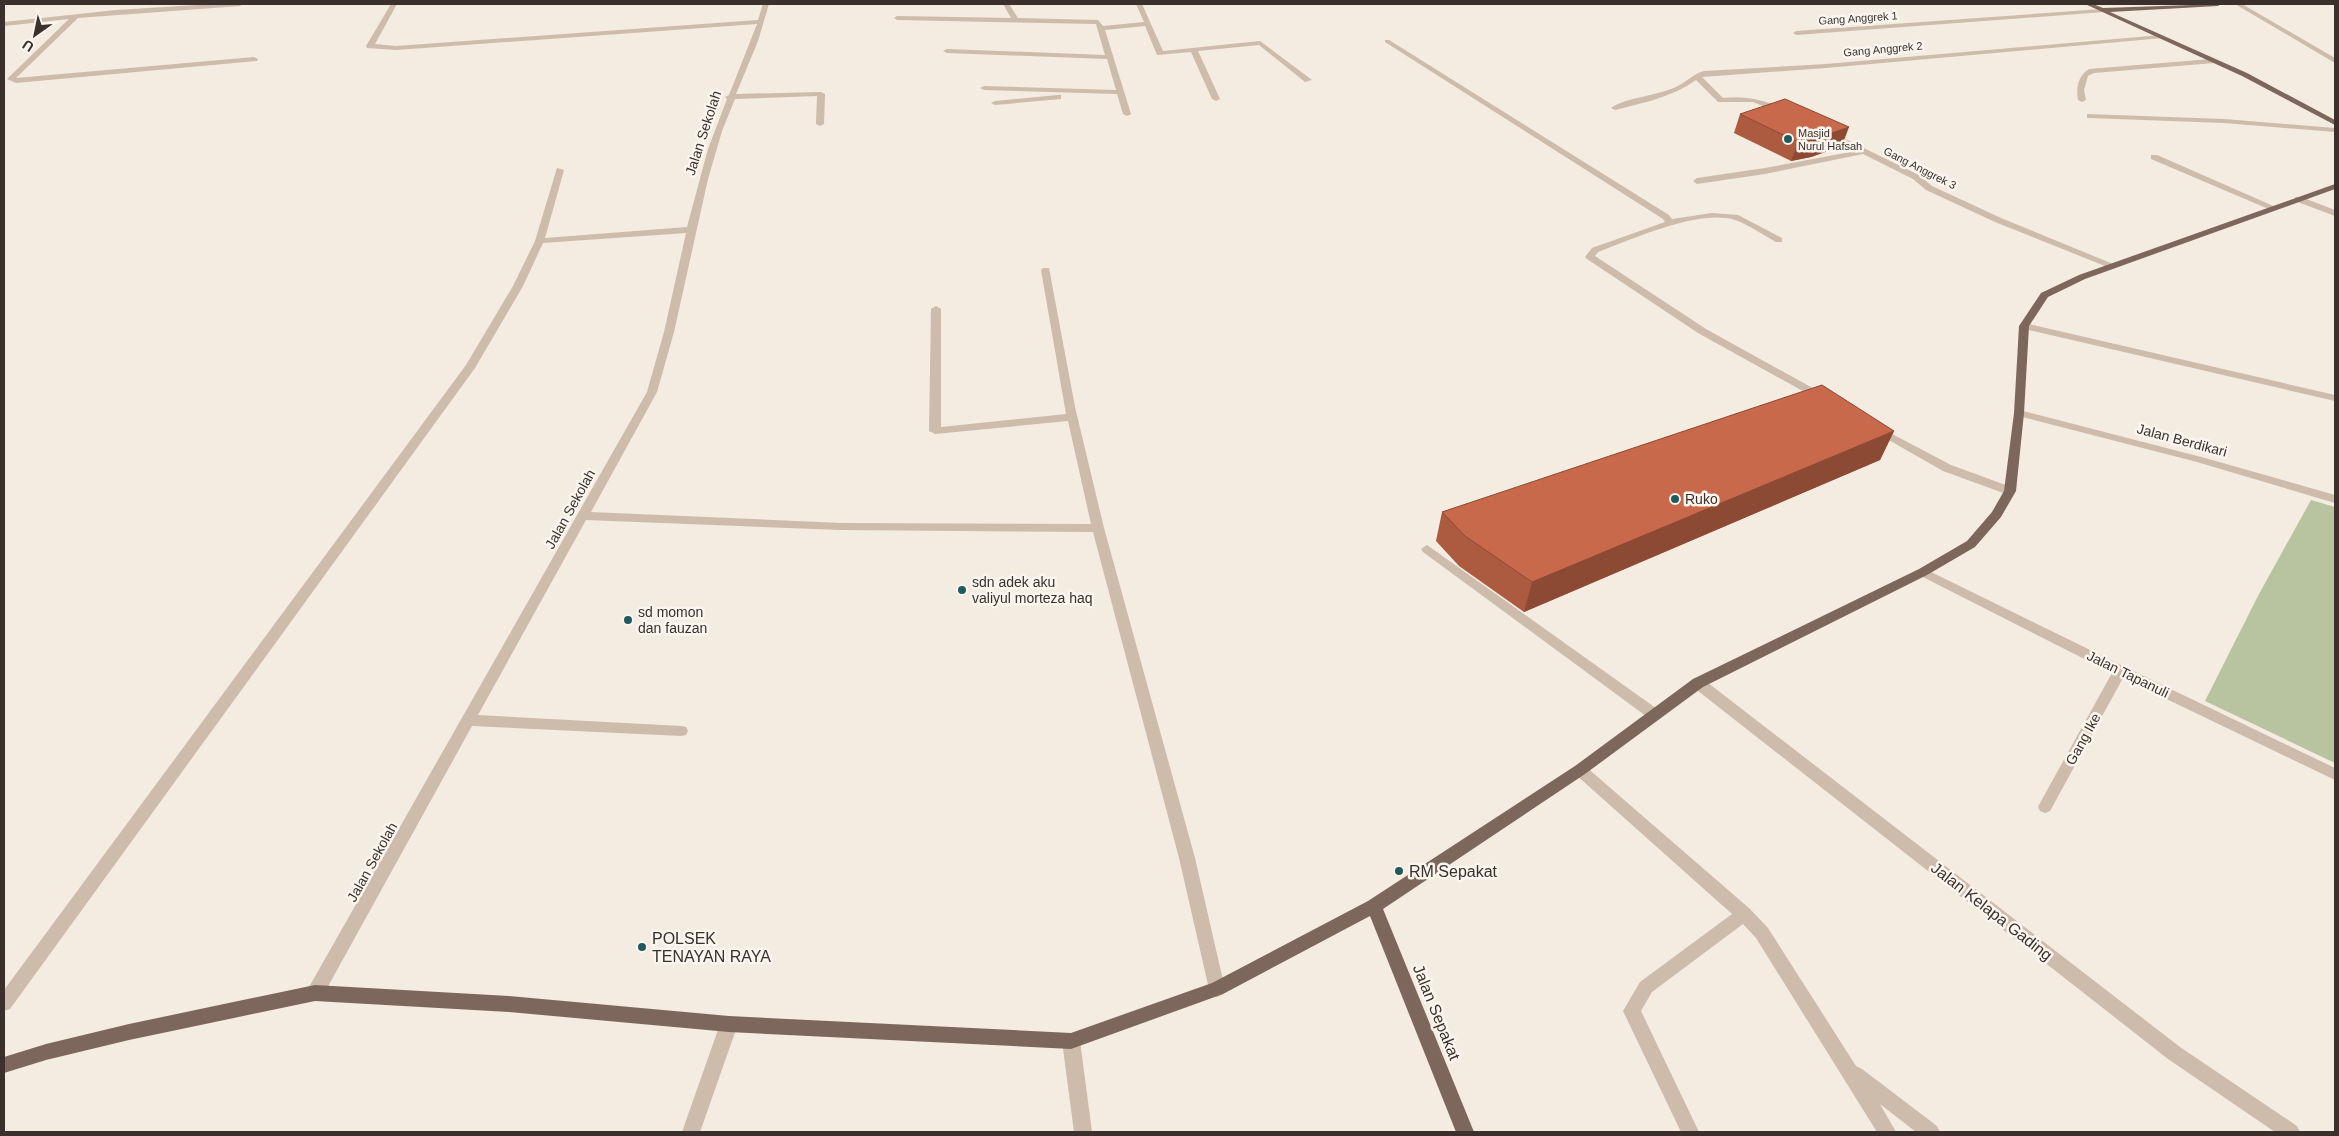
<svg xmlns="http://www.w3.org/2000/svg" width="2339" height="1136" viewBox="0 0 2339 1136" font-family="Arial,sans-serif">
<rect width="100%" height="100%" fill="#f4ebe1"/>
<!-- green -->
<polygon fill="#b8c4a0" points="2311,500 2335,507 2335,763 2205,701 2259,594"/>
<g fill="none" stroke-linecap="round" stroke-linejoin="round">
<!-- minor -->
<g fill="#cdbbac" fill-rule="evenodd">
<polygon points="213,4 243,4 240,6 78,18 16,78 254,57 258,59 257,61 16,83 7,79 69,19 4,26 4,22 116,10"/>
<polygon points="391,4 397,4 375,44 396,46 758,20 763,4 769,4 758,41 736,94 821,92 825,94 824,124 820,126 816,124 817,96 735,99 722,131 708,179 674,332 657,392 591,512 841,523 1091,524 1068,421 935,434 929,431 931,309 936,306 941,309 941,427 1066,414 1041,270 1043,268 1049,268 1075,407 1104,528 1195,858 1225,989 1223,994 1217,997 1211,994 1209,989 1179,858 1093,532 841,530 586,520 478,715 681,726 686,727 688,731 686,735 681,736 472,726 321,999 315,1001 309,999 307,993 309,987 647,392 664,332 686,233 543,243 523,286 475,368 10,1009 4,1011 4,990 466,365 513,286 535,241 557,168 564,170 545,238 687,227 708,149 727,99 725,97 729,95 757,24 396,50 367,48 366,46"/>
<polygon points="1003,4 1009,4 1018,18 1098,20 1103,26 1144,22 1136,4 1142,4 1163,51 1260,41 1312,80 1305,82 1259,45 1198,51 1220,99 1216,101 1212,99 1191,52 1157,55 1145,26 1105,30 1131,114 1127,116 1123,114 1117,94 984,90 980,88 984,86 1116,90 1107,59 947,53 943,51 947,49 1105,55 1096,24 897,20 894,18 897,16 1011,18"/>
<polygon points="2235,4 2242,4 2335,58 2335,63"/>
<polygon points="2102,9 2104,10 2104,12 1796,35 1793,33 1796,31"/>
<path d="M2161,35L2164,37L2163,38L1826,68L1702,77L1723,98C1746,95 1765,100 1786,110V114H1783L1753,102H1718L1696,80C1672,97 1643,103 1615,110L1611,108C1626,97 1659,96 1678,86C1689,80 1693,74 1704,71L1826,64Z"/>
<path d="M1385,40H1389L1669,215L1672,219L1712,213L1738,215L1782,238V242H1776C1763,235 1749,225 1735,220C1698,209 1634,239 1598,252L1595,256L1706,329L1827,396L1828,398L1827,400H1819L1698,333L1587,259L1585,257L1592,248L1665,222L1663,219L1385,42Z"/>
<path d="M2211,59L2215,61L2214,63L2094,73L2088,76L2084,90L2086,100L2082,102L2078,100C2076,87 2078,76 2089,69Z"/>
<polygon points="1058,95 1061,95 1061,99 995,105 991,103 995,101"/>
<polygon points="2087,114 2224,119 2335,128 2335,132 2224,123 2090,118 2087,118"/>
<polygon points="1827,133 1833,133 1919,175 1932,186 2001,218 2118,266 2116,268 2110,268 1995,222 1926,190 1913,179 1863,154 1765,174 1697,184 1693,181 1697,178 1765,168 1856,151 1827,137"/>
<polygon points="2151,155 2157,155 2278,208 2271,210 2151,159"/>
<polygon points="2295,197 2301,197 2335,210 2335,216 2295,201"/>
<polygon points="2024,323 2335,395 2335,401 2020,328 2020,324"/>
<polygon points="2019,410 2205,458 2335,495 2335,503 2197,462 2015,415 2014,413"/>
<polygon points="1877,426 1951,465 2014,488 2016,491 2010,495 2006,494 1943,471 1873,431 1871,429"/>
<polygon points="1427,545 1660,711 1662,715 1660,719 1655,720 1650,719 1423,552 1421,549"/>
<polygon points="1923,568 2125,667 2335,768 2335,780 2123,678 2050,811 2045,813 2040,811 2038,807 2040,803 2112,673 1919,575 1917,572"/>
<polygon points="1698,678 1703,679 2180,1047 2297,1126 2300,1132 2275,1132 2168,1059 1693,687 1691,683 1693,679"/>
<polygon points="1580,764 1585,766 1750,909 1768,928 1856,1066 1862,1069 1937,1126 1940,1132 1916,1132 1880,1104 1896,1132 1877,1132 1756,938 1743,924 1652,992 1641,1011 1699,1132 1681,1132 1623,1011 1640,982 1732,914 1575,774 1573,770 1575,766"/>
<polygon points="729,1016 735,1018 738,1024 700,1132 682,1132 720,1024 723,1018"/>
<polygon points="1071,1033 1077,1035 1080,1041 1092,1132 1074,1132 1062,1041 1065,1035"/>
</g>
<!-- major -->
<g fill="#7d675c" fill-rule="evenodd">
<polygon points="2085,4 2093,4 2103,8 2221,4 2218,6 2110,12 2247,73 2335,120 2335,125 2242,76"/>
<polygon points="2335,184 2335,189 2085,279 2048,297 2029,326 2024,413 2016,491 2001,517 1975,547 1927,575 1703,687 1585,774 1383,909 1474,1132 1456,1132 1370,916 1223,994 1071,1049 729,1032 509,1012 315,1001 129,1040 46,1060 4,1073 4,1057 46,1044 129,1024 315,985 509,996 729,1016 1071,1033 1212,983 1368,901 1575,766 1693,679 1919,569 1967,541 1992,512 2004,491 2014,413 2019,326 2041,293 2079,275"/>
</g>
</g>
<!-- wall -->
<g fill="#ac5a40">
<polygon points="1740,114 1842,146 1811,157 1791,161 1734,133"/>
<polygon points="1894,431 1880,460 1524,612 1459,566 1436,541 1442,512"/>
</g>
<!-- shaded-wall -->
<g fill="#8c4a34">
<polygon points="1849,127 1842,146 1811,157 1791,161 1798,142"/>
<polygon points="1894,431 1880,460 1524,612 1532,582"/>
</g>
<!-- building -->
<g fill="#c8694b" stroke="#8c4a34">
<polygon points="1785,99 1849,127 1818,138 1798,142 1740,114"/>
<polygon points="1822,385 1894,431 1532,582 1465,536 1442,512"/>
</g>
<!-- markers -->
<g fill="#1f5a5e" stroke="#fbf5ee" stroke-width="2">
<circle cx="1788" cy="139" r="5"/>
<circle cx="1675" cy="499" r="5"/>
<circle cx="962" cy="590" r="5"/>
<circle cx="628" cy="620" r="5"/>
<circle cx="1399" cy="871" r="5"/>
<circle cx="642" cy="947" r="5"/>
</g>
<g text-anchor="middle" stroke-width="5" stroke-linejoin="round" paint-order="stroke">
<!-- far-street labels -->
<g font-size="11" fill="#3b302b" stroke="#fbf5ee">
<text transform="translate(1858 18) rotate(-4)" y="4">Gang Anggrek 1</text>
<text transform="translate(1883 49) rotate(-5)" y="4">Gang Anggrek 2</text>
<text transform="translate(1920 168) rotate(27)" y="4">Gang Anggrek 3</text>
</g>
<!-- far-poi labels -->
<g font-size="11" fill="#3b302b" stroke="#fbf5ee" text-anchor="start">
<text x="1798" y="137">Masjid<tspan x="1798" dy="13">Nurul Hafsah</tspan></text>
</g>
<!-- street labels -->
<g font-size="14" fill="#3b302b" stroke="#fbf5ee">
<text transform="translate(703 133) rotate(-72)" y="5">Jalan Sekolah</text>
<text transform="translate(2182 440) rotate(15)" y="5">Jalan Berdikari</text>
<text transform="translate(570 509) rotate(-61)" y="5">Jalan Sekolah</text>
<text transform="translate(2128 674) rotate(26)" y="5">Jalan Tapanuli</text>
<text transform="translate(2083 739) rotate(-61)" y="5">Gang Ike</text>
<text transform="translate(372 862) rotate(-61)" y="5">Jalan Sekolah</text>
</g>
<!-- poi labels -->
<g font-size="14" fill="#3b302b" stroke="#fbf5ee" text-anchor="start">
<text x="1685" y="504">Ruko</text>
<text x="972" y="587">sdn adek aku<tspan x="972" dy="16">valiyul morteza haq</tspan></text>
<text x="638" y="617">sd momon<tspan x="638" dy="16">dan fauzan</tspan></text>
</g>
<!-- near-poi labels -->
<g font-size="16" fill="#3b302b" stroke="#fbf5ee" text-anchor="start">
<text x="1409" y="877">RM Sepakat</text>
<text x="652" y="944">POLSEK<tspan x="652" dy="18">TENAYAN RAYA</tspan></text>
</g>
<!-- near-street labels -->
<g font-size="16" fill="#3b302b" stroke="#fbf5ee">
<text transform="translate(1992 911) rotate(38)" y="6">Jalan Kelapa Gading</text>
<text transform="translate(1437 1012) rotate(68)" y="6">Jalan Sepakat</text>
</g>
</g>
<!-- border -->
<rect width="2339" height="1136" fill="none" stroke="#3b302b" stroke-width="10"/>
<!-- north arrow -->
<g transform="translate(35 35) rotate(213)" stroke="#fbf5ee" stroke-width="4" paint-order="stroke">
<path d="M0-4L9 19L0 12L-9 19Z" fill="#3b302b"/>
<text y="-8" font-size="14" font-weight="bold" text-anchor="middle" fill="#3b302b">U</text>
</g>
</svg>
